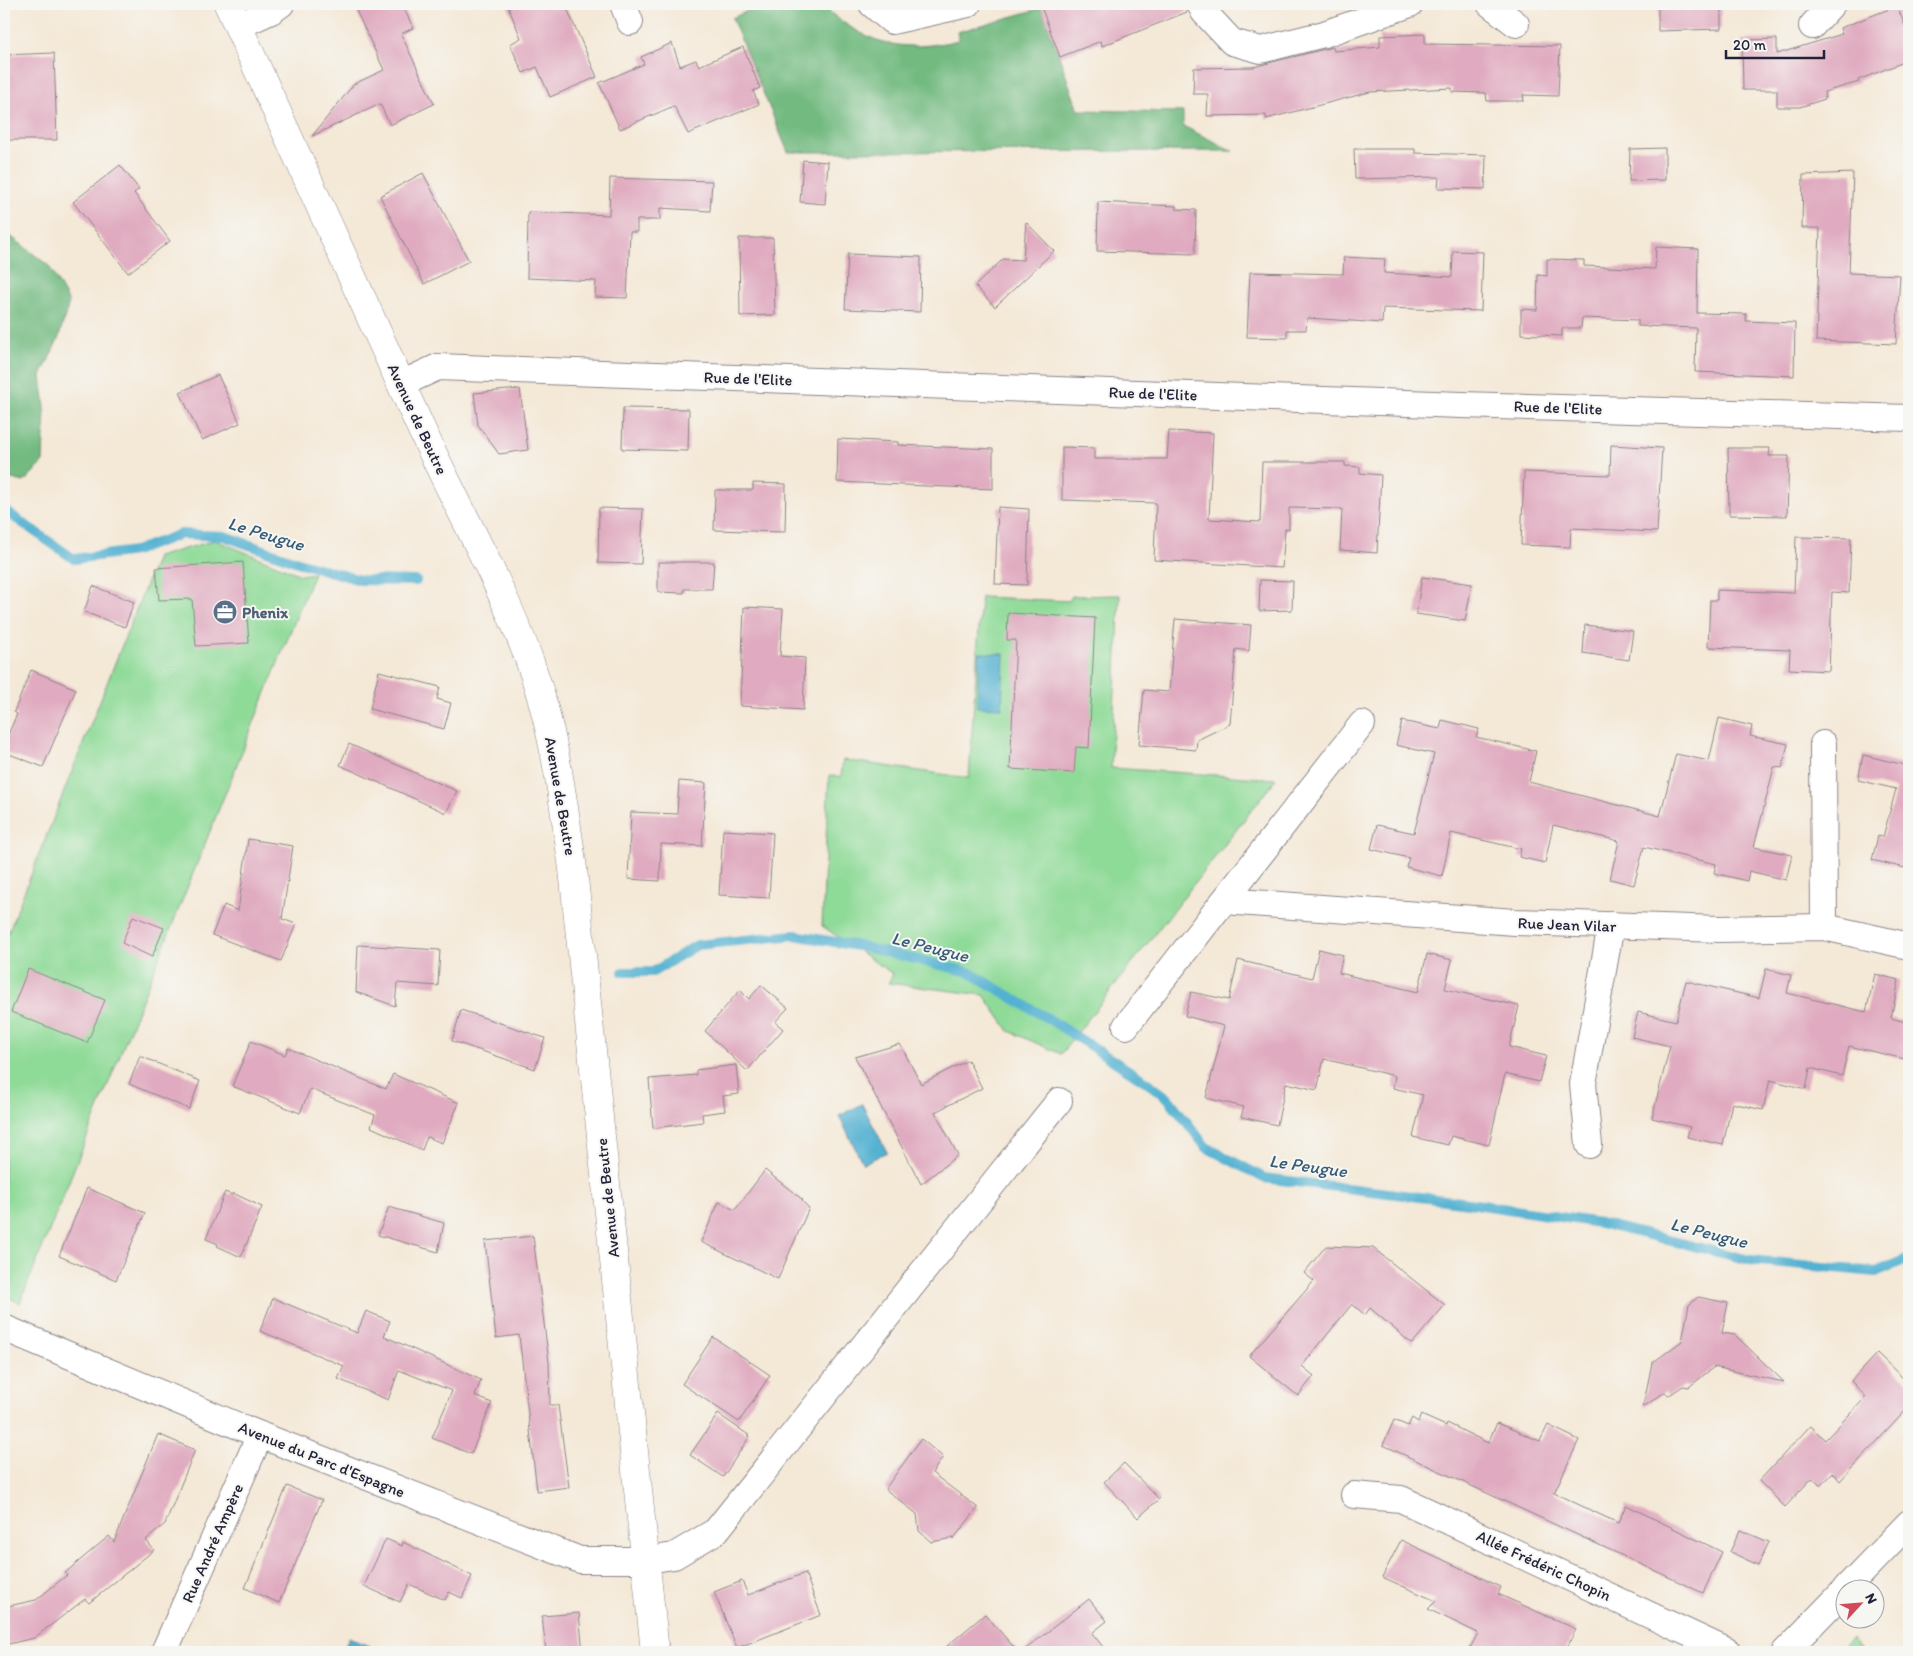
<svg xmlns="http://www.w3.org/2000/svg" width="1913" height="1656" viewBox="0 0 1913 1656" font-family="Itim,sans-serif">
<rect width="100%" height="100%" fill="#f6f6f2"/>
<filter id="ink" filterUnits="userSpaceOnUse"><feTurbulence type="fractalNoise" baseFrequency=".02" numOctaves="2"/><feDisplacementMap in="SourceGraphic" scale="10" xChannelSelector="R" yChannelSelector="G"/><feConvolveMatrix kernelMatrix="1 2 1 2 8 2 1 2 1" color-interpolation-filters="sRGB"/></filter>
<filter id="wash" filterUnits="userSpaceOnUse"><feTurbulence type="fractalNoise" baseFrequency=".0096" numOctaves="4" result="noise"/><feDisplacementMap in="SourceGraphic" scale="20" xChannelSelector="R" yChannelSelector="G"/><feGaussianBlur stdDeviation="1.12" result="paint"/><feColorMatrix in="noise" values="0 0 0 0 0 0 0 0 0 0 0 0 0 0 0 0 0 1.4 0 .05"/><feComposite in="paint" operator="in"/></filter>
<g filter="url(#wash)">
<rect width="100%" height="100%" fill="#f4e8d6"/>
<!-- green -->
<g fill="#8eda97" stroke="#587e69">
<polygon points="215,540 301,575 314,573 20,1303 4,1296 4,943 157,557"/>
<polygon points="1120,595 1111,768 1276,779 1061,1054 1009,1031 984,995 888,983 893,974 822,926 829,775 841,777 843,760 969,778 981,597 1069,601 1072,596"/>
<polygon points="1851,1639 1865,1652 1838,1652"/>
</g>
<!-- forest -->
<g fill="#72ba80" stroke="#4a6e5e">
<path d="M762,4H820C866,44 899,54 959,40L957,32L1042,8L1078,110L1183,112V126L1233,151L788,152L732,18Z"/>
<polygon points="4,231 49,266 69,302 59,337 41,376 45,407 43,462 24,482 4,477"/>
</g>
<!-- water -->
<g fill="#52b1d1" stroke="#3a6a86">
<polygon points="979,653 1004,654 1002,708 977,707"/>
<polygon points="862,1104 887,1152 863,1164 839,1116"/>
<polygon points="349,1637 380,1651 380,1652 342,1652"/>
</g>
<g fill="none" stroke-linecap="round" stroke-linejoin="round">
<!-- stream -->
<g stroke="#52b1d1" stroke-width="10">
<polyline points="4,510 74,559 135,551 181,534 224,536 301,563 360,580 416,581"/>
<polyline points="623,972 653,972 697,945 794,935 864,947 969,972 1052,1021 1145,1081 1168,1098 1206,1147 1264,1178 1469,1203 1599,1223 1750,1260 1876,1272 1909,1258"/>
</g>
</g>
<g id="blocks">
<!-- building -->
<g fill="#e0abc0">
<polygon points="353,4 402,4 413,28 401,34 434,104 390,125 380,104 312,136 354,84 384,70"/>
<polygon points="507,4 565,4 597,77 550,97 537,67 523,73 510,44 521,38"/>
<polygon points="1040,4 1185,4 1187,12 1102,46 1101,41 1060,57"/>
<polygon points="1658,4 1721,4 1721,29 1658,31"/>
<polygon points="1897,6 1909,36 1909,60 1858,80 1859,82 1824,92 1825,99 1800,107 1777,107 1777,90 1743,90 1742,40 1777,39 1777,54 1842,34 1840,28"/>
<polygon points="1425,34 1425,44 1560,46 1558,96 1523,95 1524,101 1487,101 1486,93 1452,92 1452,88 1370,92 1266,119 1266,115 1207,116 1208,94 1193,94 1194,68 1253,67 1333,47 1334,51 1380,47 1380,36"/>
<polygon points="672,43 680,66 696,60 699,66 743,47 760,88 753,91 759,104 688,134 674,106 620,129 599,83 644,64 641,57"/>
<polygon points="54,53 57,140 5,140 4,55"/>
<polygon points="1665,148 1665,180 1629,181 1630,149"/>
<polygon points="1354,149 1415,149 1415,153 1486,155 1485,189 1438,188 1439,177 1355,179"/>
<polygon points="803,160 828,162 825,204 800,202"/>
<polygon points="120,165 139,189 134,193 170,241 128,273 73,202"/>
<polygon points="423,173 469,261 424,284 380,196"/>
<polygon points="1853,173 1849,273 1900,275 1896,344 1816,341 1820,228 1802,228 1803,175"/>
<polygon points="610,178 712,181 710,211 660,208 660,220 637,220 637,232 630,232 627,298 595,297 596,281 527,278 528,212 609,215"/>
<polygon points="1098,202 1176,206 1176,209 1196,210 1195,254 1097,251"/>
<polygon points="1026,222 1054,251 995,307 975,286 1003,259 1023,260"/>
<polygon points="739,238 773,238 775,315 740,316"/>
<polygon points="1656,247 1698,249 1697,313 1746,314 1746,321 1795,323 1794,376 1695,372 1696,328 1638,326 1638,320 1582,318 1581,328 1562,328 1562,336 1521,334 1521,309 1537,310 1538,275 1547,276 1547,259 1584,260 1584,266 1655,269"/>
<polygon points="1453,251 1483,252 1481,311 1383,308 1382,323 1307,318 1306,330 1287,330 1287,338 1247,337 1250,272 1343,274 1344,257 1385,259 1384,273 1452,277"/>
<polygon points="848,254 921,257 920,312 845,309"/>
<polygon points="218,375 240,423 202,440 180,392"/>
<polygon points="520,389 528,450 499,454 478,425 474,393"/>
<polygon points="623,408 689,409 688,451 622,449"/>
<polygon points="1169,431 1213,433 1209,519 1260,522 1262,462 1345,462 1345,466 1360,467 1360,473 1381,475 1377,553 1340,550 1342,509 1289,508 1289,529 1285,529 1282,568 1154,560 1156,503 1062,500 1062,447 1094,448 1094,459 1167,459"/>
<polygon points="838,439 898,442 898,445 993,449 993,489 837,482"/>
<polygon points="1611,445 1662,448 1657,532 1571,528 1570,547 1521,545 1524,472 1610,475"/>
<polygon points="1728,448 1770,448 1769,456 1789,456 1787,516 1729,515"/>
<polygon points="753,483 786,484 785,532 714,530 715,490 753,490"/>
<polygon points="998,507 1029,509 1027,585 995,584"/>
<polygon points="599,508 643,509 641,564 598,563"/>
<polygon points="1796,537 1851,538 1849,593 1832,592 1829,671 1789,669 1790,650 1708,647 1710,600 1717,600 1717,590 1794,593"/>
<polygon points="243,562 249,643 196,646 192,599 159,600 156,568"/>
<polygon points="658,562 714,562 712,589 684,589 684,593 658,592"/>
<polygon points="1422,577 1472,584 1465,621 1416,614"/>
<polygon points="1260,580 1293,581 1292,610 1259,611"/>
<polygon points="93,586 134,602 125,627 84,612"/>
<polygon points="744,607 783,609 780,656 805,658 803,710 740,706"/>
<polygon points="1008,613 1095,618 1089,748 1076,747 1074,773 1010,769 1016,640 1007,640"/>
<polygon points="1175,619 1251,625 1249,651 1236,649 1230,724 1197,740 1196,750 1139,745 1144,690 1169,692"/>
<polygon points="1585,625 1633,631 1629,660 1583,653"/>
<polygon points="31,670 76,689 43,767 4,752 4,744 17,714 14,712"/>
<polygon points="379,671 440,687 437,699 451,703 444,729 370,709"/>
<polygon points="1719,718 1752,726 1750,736 1788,744 1782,768 1774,767 1754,847 1792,855 1786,880 1749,871 1747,881 1714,873 1716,864 1644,847 1634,885 1610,879 1619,841 1553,825 1545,863 1519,857 1521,849 1451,833 1442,876 1406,867 1409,858 1371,849 1377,825 1414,833 1424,793 1434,754 1396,745 1402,721 1440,729 1442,720 1479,729 1476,737 1536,751 1529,782 1660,816 1676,754 1709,761"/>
<polygon points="349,744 457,791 446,813 340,765"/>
<polygon points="1863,755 1909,766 1909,869 1872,860 1878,836 1883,837 1896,789 1858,780"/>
<polygon points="679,781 706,783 702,846 661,844 660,881 628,879 631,812 677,814"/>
<polygon points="723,830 773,833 769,898 719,895"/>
<polygon points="248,839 293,846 282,919 296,924 281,961 212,935 224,905 238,911"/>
<polygon points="133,916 164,928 152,957 122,943"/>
<polygon points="358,945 440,950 438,986 397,983 395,1006 356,992"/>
<polygon points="1319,949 1343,955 1339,973 1418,992 1427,954 1452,960 1445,989 1519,1006 1509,1047 1546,1056 1539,1082 1505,1074 1489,1145 1451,1136 1448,1145 1413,1137 1423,1095 1393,1088 1395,1076 1324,1059 1317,1090 1286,1083 1277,1125 1241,1117 1244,1107 1206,1098 1224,1026 1185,1016 1191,992 1229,1000 1238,960 1312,978"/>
<polygon points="28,969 105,1000 87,1043 11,1012"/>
<polygon points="1766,969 1791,975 1787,993 1866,1012 1875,974 1899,980 1891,1018 1909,1023 1909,1060 1849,1046 1842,1076 1810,1068 1806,1089 1770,1080 1763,1110 1732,1103 1723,1145 1687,1137 1690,1127 1652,1118 1670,1046 1632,1037 1638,1012 1676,1021 1686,981 1759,998"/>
<polygon points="761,985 788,1008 775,1022 783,1029 747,1071 705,1031 740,990 749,999"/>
<polygon points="461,1010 545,1038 535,1069 452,1041"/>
<polygon points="251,1041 285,1055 288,1048 386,1089 393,1074 459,1103 442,1143 427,1137 422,1150 371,1127 375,1115 310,1089 300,1113 232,1086"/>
<polygon points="900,1044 921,1084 968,1060 982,1088 935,1112 958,1155 921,1184 855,1057"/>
<polygon points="140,1056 200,1081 189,1109 129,1084"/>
<polygon points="736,1065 739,1094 723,1096 725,1111 702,1114 703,1122 653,1128 649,1079 696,1075 696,1070"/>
<polygon points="765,1170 803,1200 802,1201 809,1208 778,1279 701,1242 719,1202 735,1210"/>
<polygon points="87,1188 145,1213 116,1280 59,1256"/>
<polygon points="225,1192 232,1195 233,1193 262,1207 241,1257 217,1246 218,1244 206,1239"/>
<polygon points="389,1207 444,1223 438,1252 378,1235"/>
<polygon points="533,1236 549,1363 550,1405 558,1405 569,1487 537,1491 519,1335 496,1338 485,1241"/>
<polygon points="1326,1246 1373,1248 1445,1305 1412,1344 1370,1308 1365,1315 1352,1304 1302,1366 1314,1376 1298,1396 1249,1356 1314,1281 1304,1273"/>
<polygon points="1698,1297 1728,1303 1722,1333 1735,1335 1784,1382 1714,1367 1689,1387 1683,1386 1668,1396 1665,1392 1643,1407 1652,1363 1682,1341 1689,1305"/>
<polygon points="273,1298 357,1333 366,1311 390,1321 384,1336 481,1380 475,1396 492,1403 471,1454 432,1438 452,1391 399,1370 388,1400 338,1379 344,1366 260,1331"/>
<polygon points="713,1337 770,1375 739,1422 682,1384"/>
<polygon points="1877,1353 1909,1384 1909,1407 1840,1481 1833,1473 1821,1486 1812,1478 1785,1507 1759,1481 1810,1426 1825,1440 1866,1397 1851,1381"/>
<polygon points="718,1414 750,1436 723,1477 690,1455"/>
<polygon points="1421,1415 1446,1426 1447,1423 1488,1443 1497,1423 1540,1441 1548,1425 1579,1440 1554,1493 1618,1523 1626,1505 1722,1552 1703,1593 1383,1445 1394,1420 1408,1426 1412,1418 1418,1422"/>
<polygon points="158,1434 195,1450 165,1524 146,1540 154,1550 89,1603 85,1599 34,1638 4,1645 4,1607 36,1600 67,1575 65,1573 109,1536 114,1542"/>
<polygon points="921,1439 943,1457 932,1473 978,1508 954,1538 931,1542 919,1531 917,1514 885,1489"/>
<polygon points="1124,1463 1159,1499 1138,1518 1104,1482"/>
<polygon points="287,1486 322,1500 279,1603 245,1588"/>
<polygon points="1740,1530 1769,1542 1758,1565 1730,1552"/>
<polygon points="386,1539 402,1546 403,1542 472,1576 462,1598 449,1592 445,1600 409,1584 400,1602 364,1586"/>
<polygon points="1401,1540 1501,1587 1498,1594 1576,1629 1565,1652 1468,1652 1478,1633 1428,1609 1436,1601 1382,1577"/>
<polygon points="805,1573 821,1615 737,1648 714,1592 742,1581 748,1595"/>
<polygon points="1089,1599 1107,1621 1092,1633 1107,1652 1022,1652"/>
<polygon points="579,1613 583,1652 546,1652 542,1616"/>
<polygon points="985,1614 1018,1652 940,1652"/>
</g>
</g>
</g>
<g filter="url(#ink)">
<use href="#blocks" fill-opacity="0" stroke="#8b8588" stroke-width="1"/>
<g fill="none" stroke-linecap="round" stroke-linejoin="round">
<defs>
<g id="minor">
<polyline points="623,4 630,22"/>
<polyline points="872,4 892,21 968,4"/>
<polyline points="1200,4 1204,12 1232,42 1261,50 1324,34 1410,4"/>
<polyline points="1490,4 1516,24"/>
<polyline points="238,26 271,11 281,4"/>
<polyline points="1812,26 1832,4"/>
<polyline points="401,384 438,367 1461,405 1909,418"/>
<polyline points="1823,744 1824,927"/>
<polyline points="1224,901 1515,922 1719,929 1824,927 1909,946"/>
<polyline points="1126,1026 1362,724"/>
<polyline points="1589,1145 1583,1084 1611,925"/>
<polyline points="4,1328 260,1435 580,1560 647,1560 674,1556 716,1531 1059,1101"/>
<polyline points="1354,1495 1401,1499 1729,1652"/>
<polyline points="1846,1588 1909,1523"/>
<polyline points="164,1652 260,1435"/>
<polyline points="1785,1652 1846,1589"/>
</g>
<path id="tertiary" d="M228,4C290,141 352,278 415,415C452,498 499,577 530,662C554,729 563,799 573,869L655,1652"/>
</defs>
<!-- minor casing -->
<use href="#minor" stroke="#8b8588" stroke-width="28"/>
<!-- tertiary casing -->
<use href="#tertiary" stroke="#8b8588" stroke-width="29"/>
<!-- minor -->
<use href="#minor" stroke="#fff" stroke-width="26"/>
<!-- tertiary -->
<use href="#tertiary" stroke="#fff" stroke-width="28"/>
</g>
</g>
<!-- icons -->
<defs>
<symbol id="office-disc" viewBox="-11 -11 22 22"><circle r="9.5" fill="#5c6f8a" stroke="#f6f6f2"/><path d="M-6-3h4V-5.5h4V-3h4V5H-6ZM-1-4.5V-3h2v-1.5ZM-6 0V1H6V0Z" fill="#fff"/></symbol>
</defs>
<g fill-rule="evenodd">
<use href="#office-disc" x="211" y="598" width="28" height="28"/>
</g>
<g text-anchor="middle" stroke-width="4" stroke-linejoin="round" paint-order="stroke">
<!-- street labels -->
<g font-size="16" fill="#22223b" stroke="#f6f6f2">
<text transform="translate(748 378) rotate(2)" y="6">Rue de l'Elite</text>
<text transform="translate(1153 393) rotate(2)" y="6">Rue de l'Elite</text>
<text transform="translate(1558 407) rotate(2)" y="6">Rue de l'Elite</text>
<text transform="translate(418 419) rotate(65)" y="6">Avenue de Beutre</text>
<text transform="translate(561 796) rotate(80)" y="6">Avenue de Beutre</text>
<text transform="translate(1567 924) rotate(2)" y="6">Rue Jean Vilar</text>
<text transform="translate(607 1198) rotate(-96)" y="6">Avenue de Beutre</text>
<text transform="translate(322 1459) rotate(22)" y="6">Avenue du Parc d'Espagne</text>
<text transform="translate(212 1543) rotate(-66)" y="6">Rue André Ampère</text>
<text transform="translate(1544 1565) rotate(25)" y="6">Allée Frédéric Chopin</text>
</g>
<!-- service labels -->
<g font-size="16" font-weight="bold" fill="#4e5e75" stroke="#f6f6f2" text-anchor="start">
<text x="242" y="618">Phenix</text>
</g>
<!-- water labels -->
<g font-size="18" font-style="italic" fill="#355b77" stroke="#f6f6f2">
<text transform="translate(266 534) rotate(17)" y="6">Le Peugue</text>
<text transform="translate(930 947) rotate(14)" y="6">Le Peugue</text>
<text transform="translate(1308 1166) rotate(8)" y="6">Le Peugue</text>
<text transform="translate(1709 1233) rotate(14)" y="6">Le Peugue</text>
</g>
</g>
<!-- margin -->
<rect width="1913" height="1656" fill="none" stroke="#f6f6f2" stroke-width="20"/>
<!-- north arrow -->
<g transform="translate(1860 1604) rotate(64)"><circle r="24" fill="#f6f6f2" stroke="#a1a1a9"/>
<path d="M0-4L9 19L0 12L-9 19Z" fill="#d1495b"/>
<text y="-8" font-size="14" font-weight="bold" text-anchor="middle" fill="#22223b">N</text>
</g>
<!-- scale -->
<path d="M1726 50v8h98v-8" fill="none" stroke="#22223b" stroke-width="2.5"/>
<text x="1733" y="50" font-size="15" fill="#22223b" stroke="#f6f6f2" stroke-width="4" paint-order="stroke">20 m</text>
</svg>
